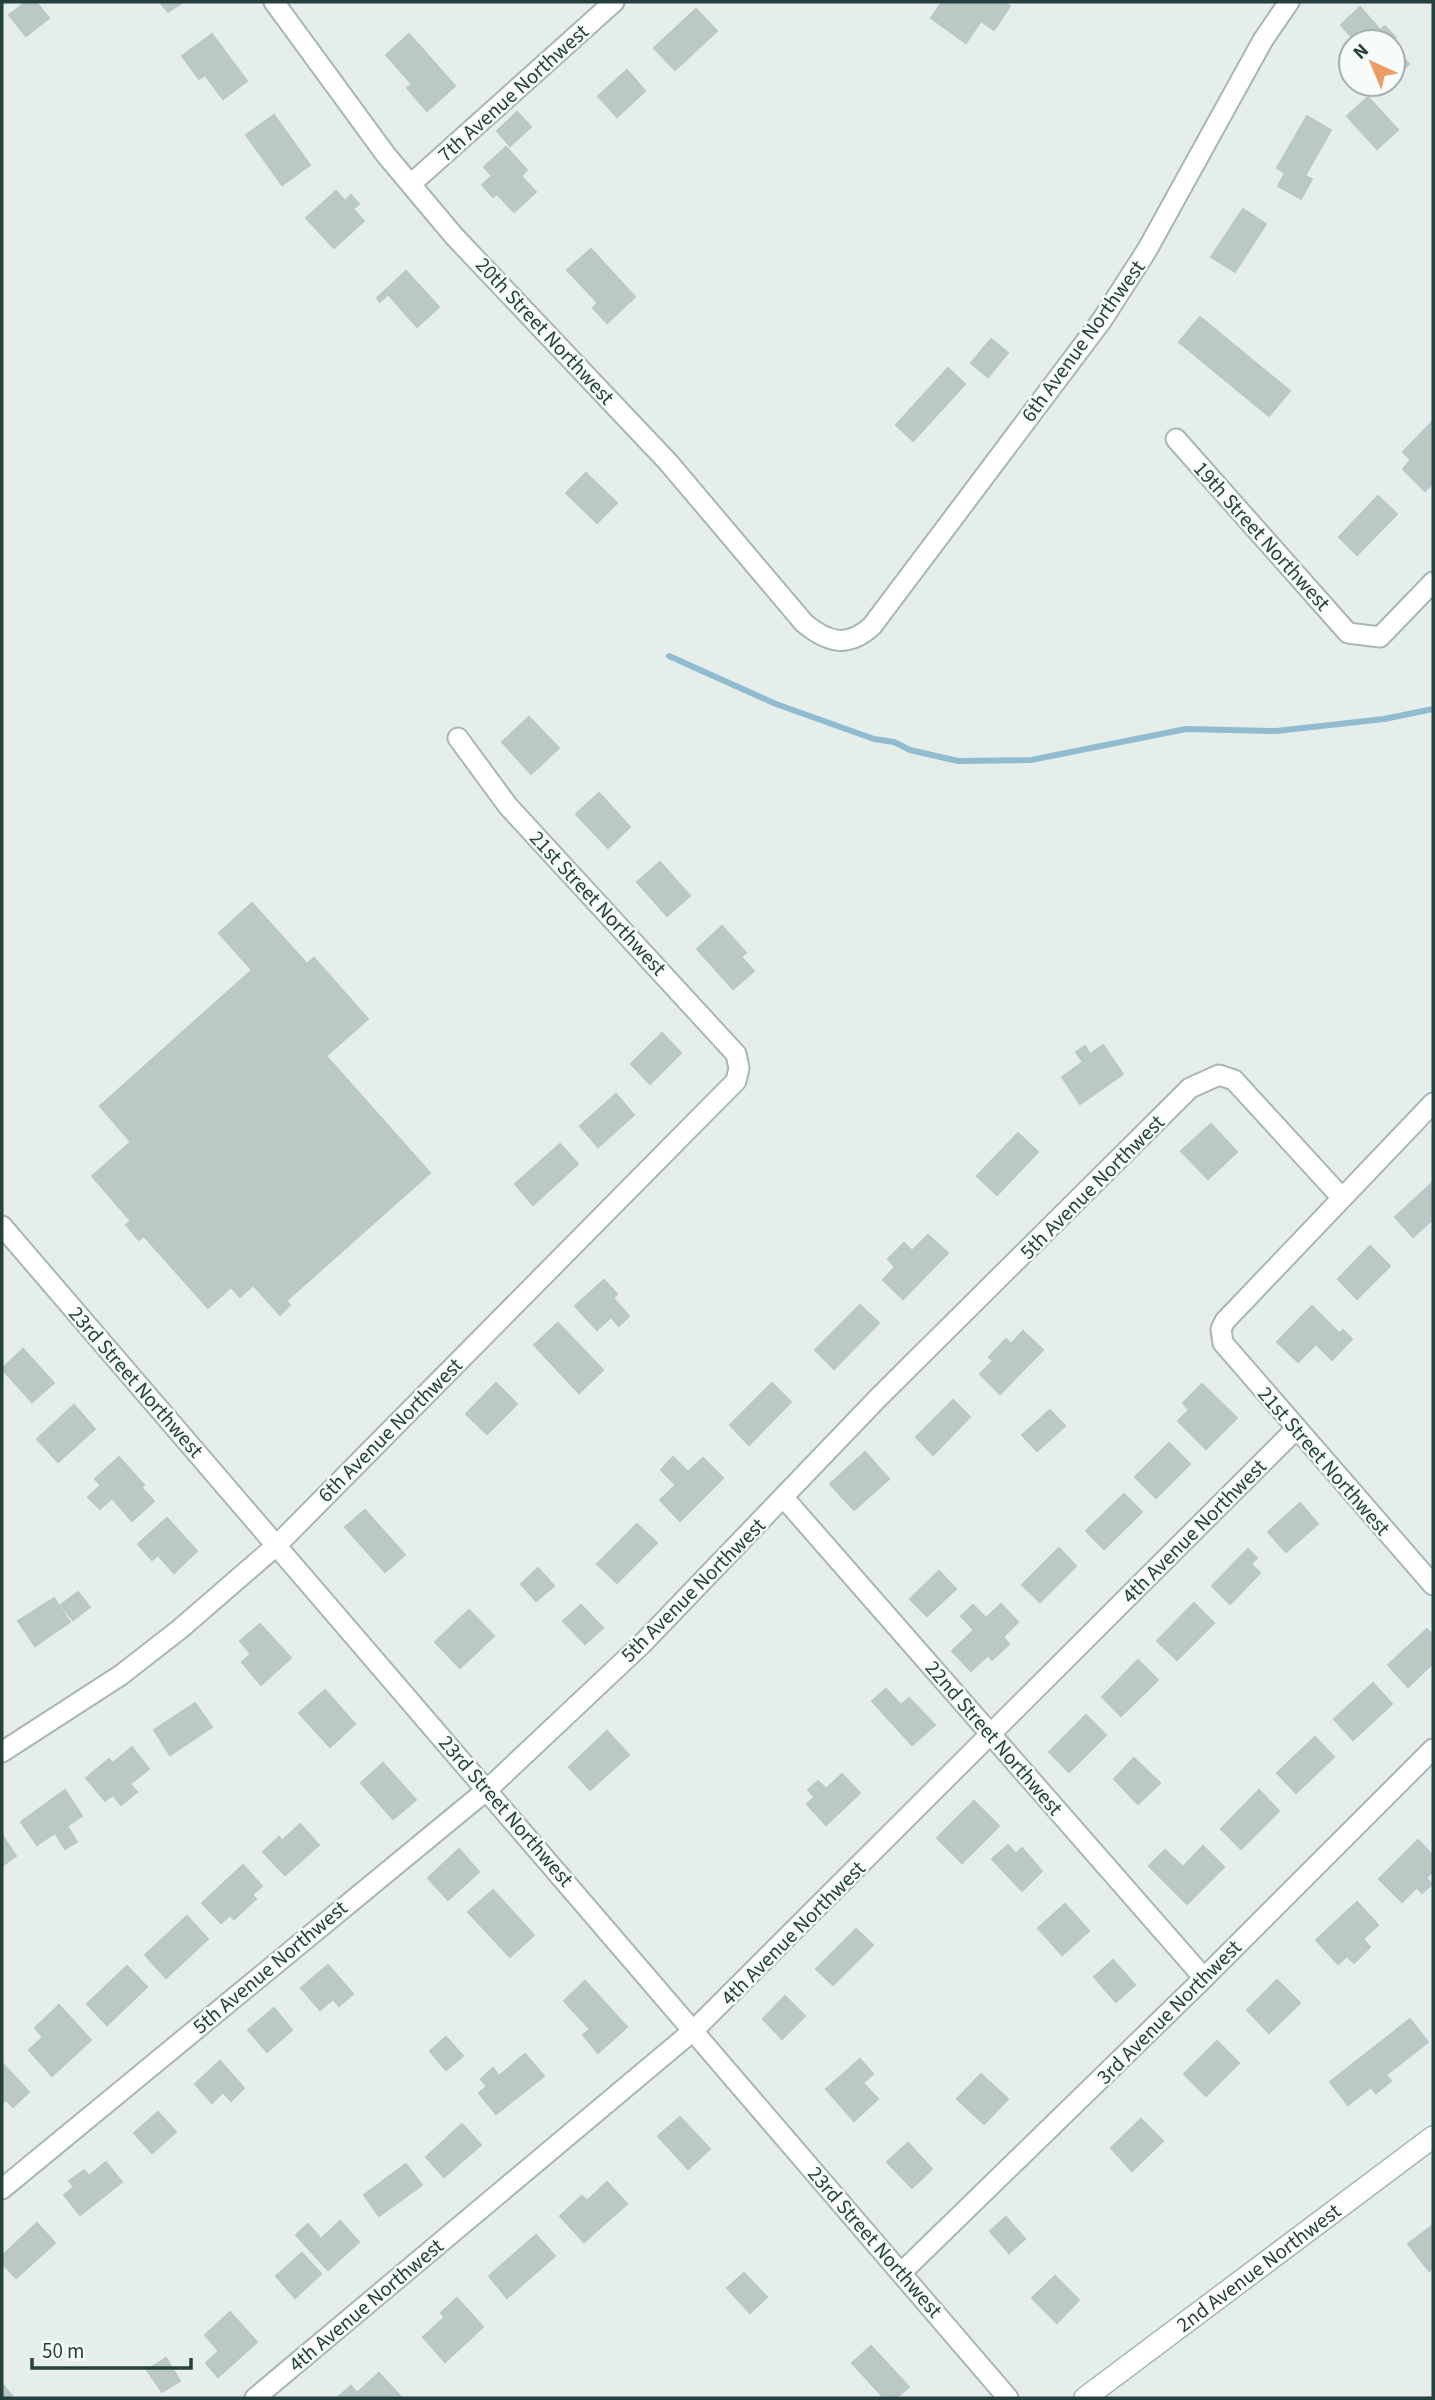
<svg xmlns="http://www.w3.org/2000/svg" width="1435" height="2400" viewBox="0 0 1435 2400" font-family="'Source Sans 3',sans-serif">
<rect width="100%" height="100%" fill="#e6eeec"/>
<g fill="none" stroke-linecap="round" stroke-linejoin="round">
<!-- stream -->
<polyline stroke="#91bcd0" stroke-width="6" points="669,656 776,704 874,739 894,742 910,750 958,761 1031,760 1186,729 1276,731 1384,719 1433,709"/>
</g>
<!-- building -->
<g fill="#bbc9c5" stroke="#b8c8c4" stroke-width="2">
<polygon points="26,2 36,2 49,18 26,36 9,15"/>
<polygon points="160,2 183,2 168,12"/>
<polygon points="942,2 1004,2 1010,6 994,30 981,21 966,43 931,18"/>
<polygon points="1360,7 1380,30 1385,26 1396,38 1392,42 1356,42 1341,25"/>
<polygon points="696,9 717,31 675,70 654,48"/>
<polygon points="212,34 247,81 223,99 205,75 199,79 182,56"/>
<polygon points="409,34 455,86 427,111 407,88 412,84 386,55"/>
<polygon points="1393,46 1409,64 1393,79"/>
<polygon points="627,70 645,91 617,117 598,96"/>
<polygon points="1368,97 1398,130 1377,149 1347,116"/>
<polygon points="517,112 531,127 510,146 497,131"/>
<polygon points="274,115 310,165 282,185 246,135"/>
<polygon points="1307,116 1331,130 1305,176 1312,179 1301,199 1278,186 1285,173 1277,168"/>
<polygon points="506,147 527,170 521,176 536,192 514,212 497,194 493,197 482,185 492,176 484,167"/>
<polygon points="336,191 345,201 351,195 359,204 353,209 364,221 334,248 306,218"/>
<polygon points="1243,209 1266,224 1235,272 1211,257"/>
<polygon points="591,249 635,297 607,323 593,308 598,303 567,270"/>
<polygon points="406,271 439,307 417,327 388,294 380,302 377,298"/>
<polygon points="1200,317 1290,391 1269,416 1179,342"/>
<polygon points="991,339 1008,353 988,377 971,363"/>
<polygon points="948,368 965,384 913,441 896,425"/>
<polygon points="1433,421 1433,483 1425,491 1403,469 1411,460 1403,452"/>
<polygon points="586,473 617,503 597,523 566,493"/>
<polygon points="1378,496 1397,514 1357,555 1339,537"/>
<polygon points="529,717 559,748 531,774 502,742"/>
<polygon points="599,793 630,827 608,848 576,814"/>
<polygon points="660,862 690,896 667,916 637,882"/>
<polygon points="252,903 307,964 314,958 368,1019 326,1056 430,1173 286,1301 290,1305 280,1315 253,1285 240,1297 231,1287 208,1308 144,1236 139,1240 126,1225 131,1221 92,1176 131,1142 100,1106 252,970 219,933"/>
<polygon points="722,926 746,953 741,957 754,971 733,989 697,949"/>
<polygon points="662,1033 681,1053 650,1084 631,1064"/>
<polygon points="1103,1045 1123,1074 1080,1104 1062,1077 1083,1062 1076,1052 1085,1046 1090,1054"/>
<polygon points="616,1094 634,1115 598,1147 580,1126"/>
<polygon points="1211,1124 1237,1152 1208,1179 1181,1151"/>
<polygon points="1018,1133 1038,1152 997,1195 977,1176"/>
<polygon points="560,1144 578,1164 533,1205 515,1184"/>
<polygon points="1431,1184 1433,1219 1413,1237 1395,1217"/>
<polygon points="928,1235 948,1253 903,1299 883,1280 895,1267 888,1259 904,1243 912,1251"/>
<polygon points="1370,1246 1390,1266 1357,1299 1338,1279"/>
<polygon points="604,1280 617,1294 613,1298 629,1316 619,1326 611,1317 597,1330 575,1306"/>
<polygon points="860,1305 879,1323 834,1369 815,1350"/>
<polygon points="1312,1306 1339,1333 1343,1330 1352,1339 1332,1360 1316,1344 1298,1362 1277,1342"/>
<polygon points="558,1323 603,1370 579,1393 534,1345"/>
<polygon points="1023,1331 1043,1350 1000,1394 980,1374 993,1361 989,1357 1006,1339 1011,1344"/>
<polygon points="23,1349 54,1383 32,1402 2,1369"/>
<polygon points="496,1383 517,1404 487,1434 466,1414"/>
<polygon points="772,1383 791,1402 749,1445 730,1425"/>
<polygon points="1202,1384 1237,1418 1206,1449 1178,1421 1189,1410 1183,1403"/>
<polygon points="953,1400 970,1417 933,1455 916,1437"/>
<polygon points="74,1405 95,1429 58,1462 37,1439"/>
<polygon points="1050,1410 1065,1426 1037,1451 1022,1435"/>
<polygon points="1169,1443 1190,1464 1156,1498 1135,1477"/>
<polygon points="865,1452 889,1479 854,1510 830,1484"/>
<polygon points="119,1457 144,1485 141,1487 154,1501 132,1521 112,1498 100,1509 88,1497 101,1485 95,1479"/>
<polygon points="673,1457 688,1472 703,1458 723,1478 680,1521 660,1500 676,1485 661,1470"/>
<polygon points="1124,1494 1142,1512 1104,1549 1086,1531"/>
<polygon points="1300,1503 1318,1524 1286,1552 1268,1532"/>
<polygon points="365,1510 405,1555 385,1572 345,1527"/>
<polygon points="167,1518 197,1551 174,1573 158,1555 152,1560 138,1544"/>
<polygon points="637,1524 657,1543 617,1583 597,1564"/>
<polygon points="1059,1548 1076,1566 1040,1602 1022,1585"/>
<polygon points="1248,1549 1257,1558 1251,1564 1260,1573 1230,1604 1212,1586"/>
<polygon points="538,1568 554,1586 536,1601 521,1584"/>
<polygon points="939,1571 956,1589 927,1616 910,1599"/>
<polygon points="78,1592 90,1607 73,1620 61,1605"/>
<polygon points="54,1598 70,1622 35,1646 18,1621"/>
<polygon points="1194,1603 1214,1623 1177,1660 1157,1641"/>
<polygon points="1001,1604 1018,1622 1003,1637 1009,1644 992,1660 988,1655 971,1671 952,1651 974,1630 961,1616 973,1605 986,1618"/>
<polygon points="581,1605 603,1628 585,1644 563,1621"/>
<polygon points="469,1610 494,1636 460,1668 435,1642"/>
<polygon points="260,1624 291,1658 261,1685 242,1662 251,1654 240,1641"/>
<polygon points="1427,1629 1433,1636 1433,1663 1408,1687 1388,1665"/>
<polygon points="1138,1660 1158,1680 1121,1716 1102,1697"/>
<polygon points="1373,1683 1392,1704 1353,1740 1334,1719"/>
<polygon points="886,1689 901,1705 909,1698 935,1725 912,1745 872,1701"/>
<polygon points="325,1690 355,1724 330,1747 299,1713"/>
<polygon points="195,1703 212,1727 170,1755 154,1730"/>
<polygon points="1086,1715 1106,1735 1069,1772 1049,1752"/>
<polygon points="607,1731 629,1755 590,1790 569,1767"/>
<polygon points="1315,1737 1334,1757 1296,1793 1277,1773"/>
<polygon points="132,1747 149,1769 130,1784 137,1792 121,1805 113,1795 105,1801 86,1778 109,1759 113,1763"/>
<polygon points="1134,1758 1160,1783 1138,1804 1114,1779"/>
<polygon points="383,1763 416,1800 393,1819 361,1783"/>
<polygon points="842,1774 860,1793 826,1825 807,1804 815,1797 808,1790 818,1781 826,1789"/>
<polygon points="65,1790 82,1816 67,1826 77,1842 65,1849 55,1833 37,1845 21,1822"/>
<polygon points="1259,1790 1279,1811 1241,1849 1221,1829"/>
<polygon points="974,1801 999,1826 962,1863 937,1838"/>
<polygon points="300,1824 319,1845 285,1875 263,1852 279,1837 282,1841"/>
<polygon points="2,1835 16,1856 2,1866"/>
<polygon points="1418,1840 1433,1856 1433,1871 1426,1878 1432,1884 1422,1893 1417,1887 1402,1902 1379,1879"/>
<polygon points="1008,1845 1016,1854 1022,1848 1042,1871 1022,1891 992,1859"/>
<polygon points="1203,1846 1224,1867 1187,1904 1149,1866 1165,1850 1183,1867"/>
<polygon points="459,1849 479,1872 448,1900 428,1878"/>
<polygon points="243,1865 262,1886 252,1895 256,1899 234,1919 230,1915 221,1923 202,1903"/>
<polygon points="493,1890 534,1935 510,1957 468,1912"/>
<polygon points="1357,1902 1378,1925 1363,1939 1370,1947 1354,1963 1347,1956 1338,1964 1316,1940"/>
<polygon points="1065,1904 1089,1931 1062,1955 1038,1928"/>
<polygon points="187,1916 208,1939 166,1978 145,1955"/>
<polygon points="856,1929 873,1945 833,1985 816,1969"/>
<polygon points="1113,1960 1135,1985 1116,2002 1094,1977"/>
<polygon points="328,1965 353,1994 339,2006 333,1999 320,2010 301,1988"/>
<polygon points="127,1966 147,1987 107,2025 87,2004"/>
<polygon points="1277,1980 1300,2003 1269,2033 1247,2010"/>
<polygon points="585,1981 627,2027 598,2053 583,2035 590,2029 564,2001"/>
<polygon points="785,1996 805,2016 782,2039 763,2019"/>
<polygon points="59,2005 91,2040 52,2076 29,2050 43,2037 35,2028"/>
<polygon points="274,2008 292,2030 267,2052 248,2030"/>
<polygon points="1410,2019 1428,2042 1386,2075 1391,2081 1376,2093 1371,2087 1348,2105 1330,2082"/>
<polygon points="446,2037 463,2056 446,2070 430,2051"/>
<polygon points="1217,2041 1239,2063 1206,2096 1184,2074"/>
<polygon points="525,2054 544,2076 496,2114 479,2093 487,2086 481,2079 493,2068 499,2076"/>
<polygon points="860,2059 873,2074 863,2083 878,2099 854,2121 826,2089"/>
<polygon points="220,2061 244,2088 231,2101 223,2092 212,2103 195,2084"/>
<polygon points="2,2063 29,2092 13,2107 6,2100 2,2103"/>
<polygon points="981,2074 1008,2099 984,2124 957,2099"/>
<polygon points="158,2112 176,2132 152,2153 134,2133"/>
<polygon points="680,2117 710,2149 688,2169 658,2136"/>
<polygon points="1141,2119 1163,2141 1132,2171 1111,2148"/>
<polygon points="462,2124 481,2145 444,2177 426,2157"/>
<polygon points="908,2143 932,2169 912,2188 887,2162"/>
<polygon points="106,2162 122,2182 80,2215 64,2195 74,2187 69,2181 84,2170 89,2176"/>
<polygon points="406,2164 422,2185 379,2216 364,2195"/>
<polygon points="607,2182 627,2204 584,2242 560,2216 582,2196 587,2201"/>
<polygon points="1006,2217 1025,2239 1009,2253 990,2231"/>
<polygon points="340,2221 359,2242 328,2270 296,2235 308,2224 321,2239"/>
<polygon points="37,2223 55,2243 16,2278 2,2263 2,2256"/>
<polygon points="1433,2225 1433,2268 1429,2271 1408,2244"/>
<polygon points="536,2235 555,2256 507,2298 489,2276"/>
<polygon points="302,2253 321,2274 295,2298 276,2276"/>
<polygon points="744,2273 767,2297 750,2313 727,2288"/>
<polygon points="1055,2276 1079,2300 1057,2323 1032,2298"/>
<polygon points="457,2298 483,2327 445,2362 423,2337 445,2317 441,2313"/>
<polygon points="230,2312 257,2342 218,2377 206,2363 219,2351 205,2335"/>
<polygon points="871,2346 909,2387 896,2398 884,2398 852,2363"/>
<polygon points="166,2358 180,2381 162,2392 147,2370"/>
<polygon points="379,2373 402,2398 337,2398 351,2386 357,2393"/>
<polygon points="2,2384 14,2398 2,2398"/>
</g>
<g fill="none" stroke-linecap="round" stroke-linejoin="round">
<defs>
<g id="street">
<path d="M274,2L386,155L454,236L668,462L804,623C828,643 848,648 872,626L1102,320L1147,250L1263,40L1289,2"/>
<polyline points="411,184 614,2"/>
<polyline points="1176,439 1348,633 1380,637 1433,582"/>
<polyline points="1433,1103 1225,1321 1221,1329 1223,1343 1433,1585"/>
<polyline points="2,1226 1008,2398"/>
<polyline points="784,1498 1204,1978"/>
<polyline points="2,1752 121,1675 180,1629 277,1545 736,1081 739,1068 736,1054 508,806 458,738"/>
<polyline points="2,2189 488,1789 642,1644 879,1397 1190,1088 1219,1075 1234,1080 1342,1198"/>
<polyline points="902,2272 1204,1978 1433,1749"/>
<polyline points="255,2398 694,2030 1296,1429"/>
</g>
<g id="secondary">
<path id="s1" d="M1085,2398L1433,2137"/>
</g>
</defs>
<!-- street casing -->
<use href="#street" stroke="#a8b6b4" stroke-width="23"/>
<!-- secondary casing -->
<use href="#secondary" stroke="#a2b7b3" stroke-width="24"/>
<!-- street -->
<use href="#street" stroke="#fff" stroke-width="19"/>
<!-- secondary -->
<use href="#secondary" stroke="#fff" stroke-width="21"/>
</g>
<g text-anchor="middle" stroke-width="5" stroke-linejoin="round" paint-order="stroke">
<!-- street labels -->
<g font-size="21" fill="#25403d" stroke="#f7fbf9">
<text transform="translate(513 93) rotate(-42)" y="7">7th Avenue Northwest</text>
<text transform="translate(545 331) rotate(47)" y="7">20th Street Northwest</text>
<text transform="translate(1083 341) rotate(-54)" y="7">6th Avenue Northwest</text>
<text transform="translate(1262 536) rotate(48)" y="7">19th Street Northwest</text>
<text transform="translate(598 903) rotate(47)" y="7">21st Street Northwest</text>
<text transform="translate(1092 1187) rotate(-45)" y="7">5th Avenue Northwest</text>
<text transform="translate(136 1382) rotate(49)" y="7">23rd Street Northwest</text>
<text transform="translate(390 1430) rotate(-45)" y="7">6th Avenue Northwest</text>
<text transform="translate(1324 1461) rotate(49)" y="7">21st Street Northwest</text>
<text transform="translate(1194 1531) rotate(-45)" y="7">4th Avenue Northwest</text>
<text transform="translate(693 1590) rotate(-45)" y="7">5th Avenue Northwest</text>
<text transform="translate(994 1738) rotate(49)" y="7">22nd Street Northwest</text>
<text transform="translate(506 1811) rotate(49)" y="7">23rd Street Northwest</text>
<text transform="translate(793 1933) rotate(-45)" y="7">4th Avenue Northwest</text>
<text transform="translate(270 1967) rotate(-40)" y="7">5th Avenue Northwest</text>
<text transform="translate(1169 2012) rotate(-45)" y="7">3rd Avenue Northwest</text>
<text transform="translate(875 2242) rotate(49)" y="7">23rd Street Northwest</text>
<text dy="7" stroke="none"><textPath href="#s1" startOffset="217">2nd Avenue Northwest</textPath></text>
<text transform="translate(366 2305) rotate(-40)" y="7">4th Avenue Northwest</text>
</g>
</g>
<!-- border -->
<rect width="1435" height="2400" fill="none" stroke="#25403d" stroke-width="7"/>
<!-- north arrow -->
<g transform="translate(1372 63) rotate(316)"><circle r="33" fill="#f7fbf9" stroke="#a3b0ae" stroke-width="2"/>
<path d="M0-5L12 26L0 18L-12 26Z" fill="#ec9c66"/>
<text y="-10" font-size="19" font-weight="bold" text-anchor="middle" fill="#25403d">N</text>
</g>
<!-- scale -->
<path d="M32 2358v10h159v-10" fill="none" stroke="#25403d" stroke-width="3.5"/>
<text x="42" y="2358" font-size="21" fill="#25403d" stroke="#f7fbf9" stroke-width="5" paint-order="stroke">50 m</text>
</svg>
